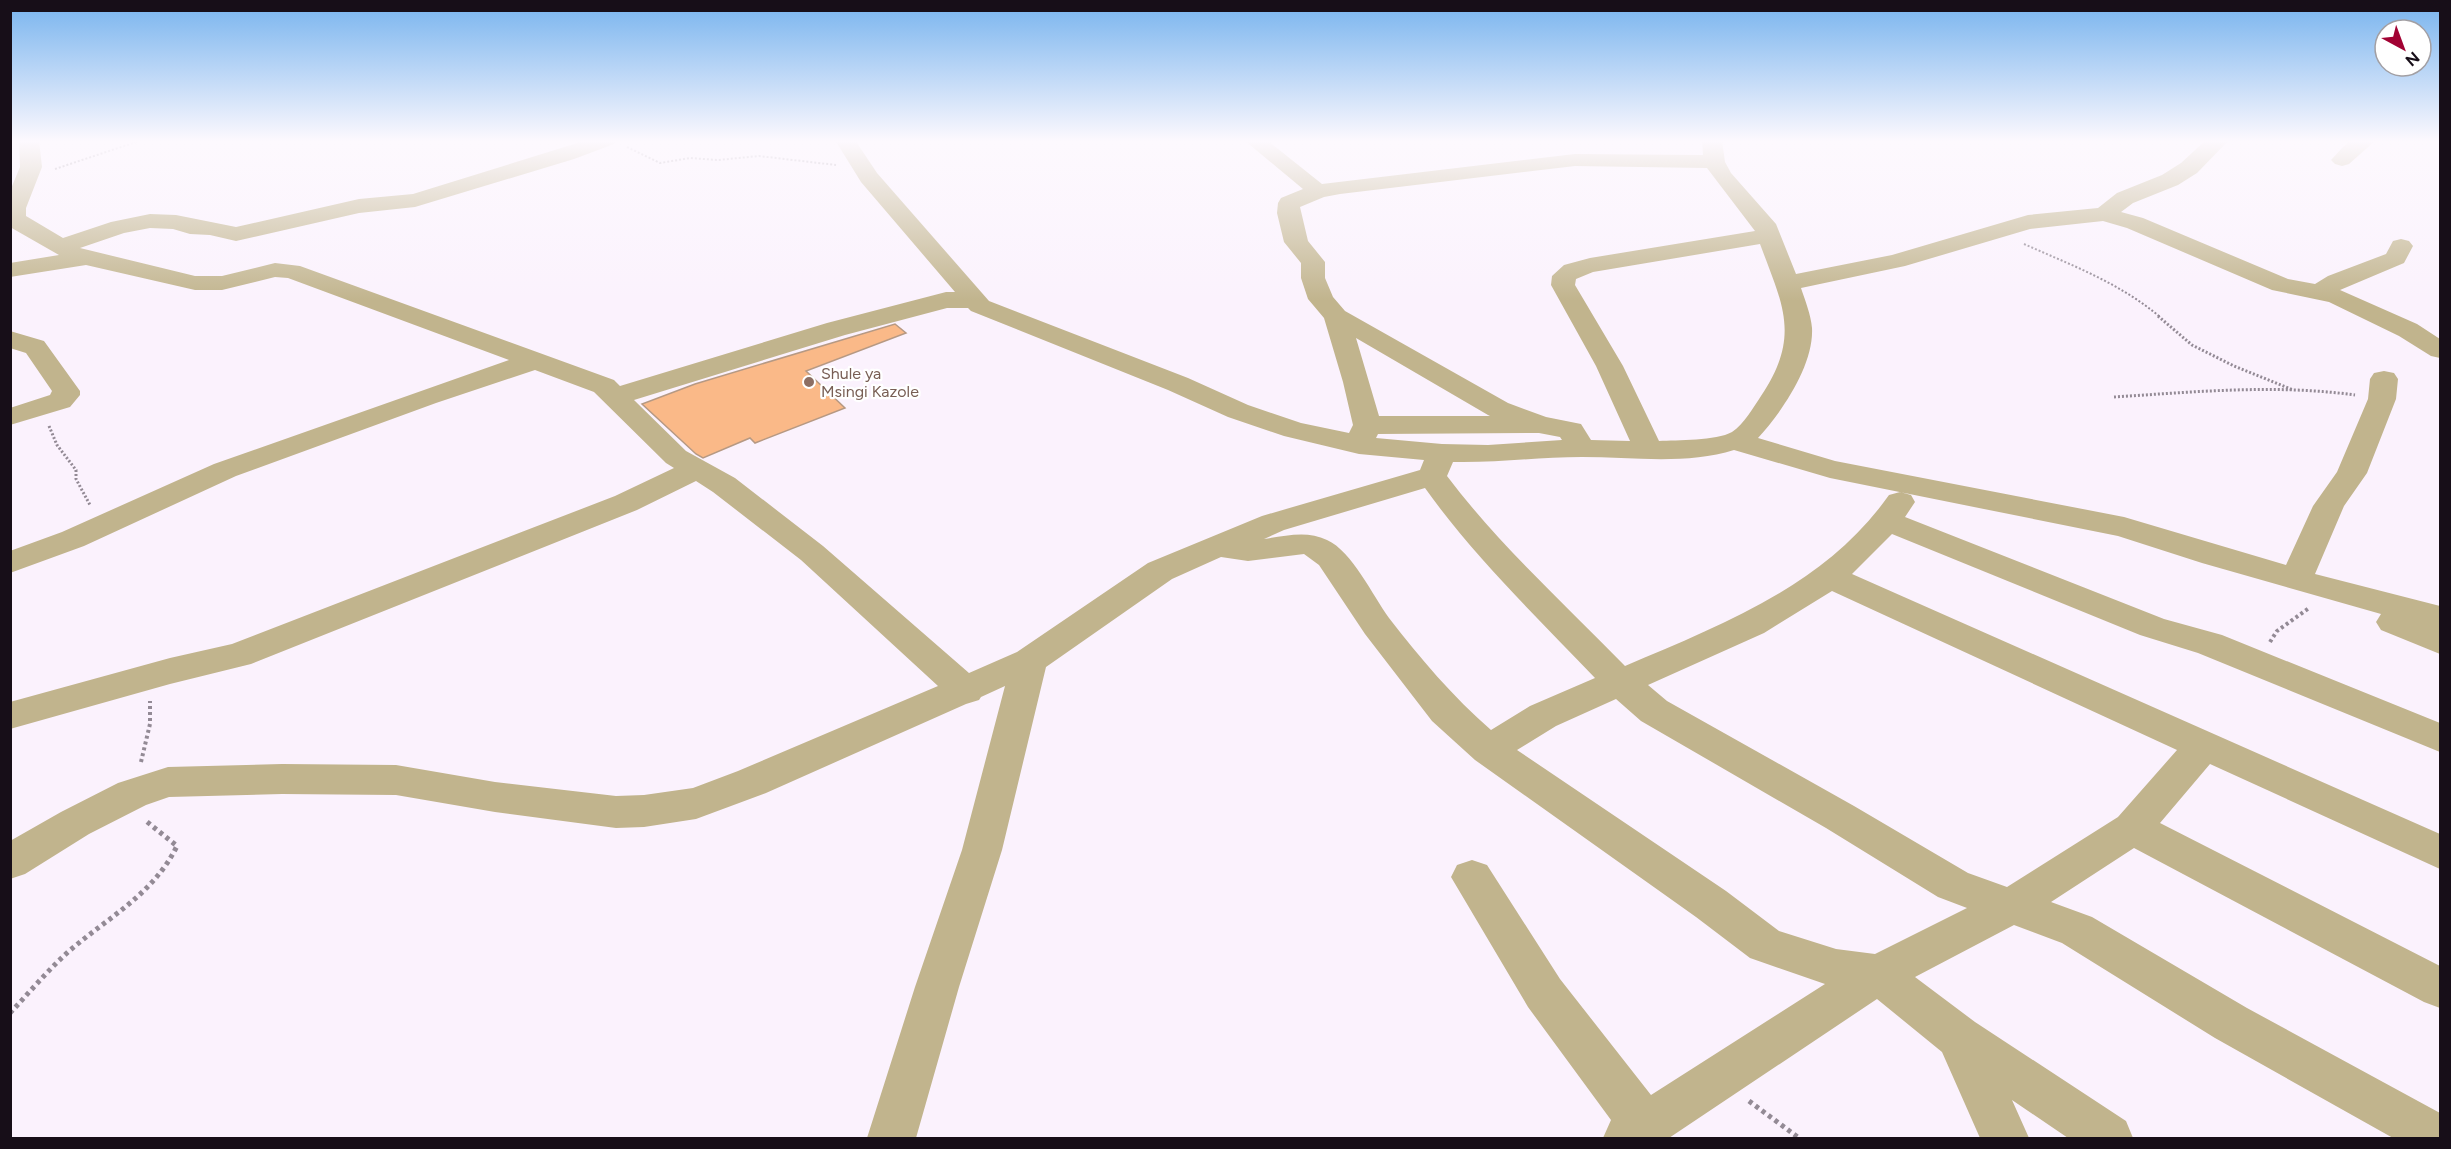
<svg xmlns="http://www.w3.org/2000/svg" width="2451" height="1149" viewBox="0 0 2451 1149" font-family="Figtree,sans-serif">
<rect width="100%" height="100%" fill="#fbf2fd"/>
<!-- building -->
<polygon fill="#fab988" stroke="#b69983" stroke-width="1.5" points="895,324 906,333 806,371 845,408 755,443 750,438 703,458 696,454 642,404 695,384"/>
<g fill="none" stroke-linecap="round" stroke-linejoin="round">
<!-- path-far3 -->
<g stroke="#938a95" stroke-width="2" stroke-dasharray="2 2" stroke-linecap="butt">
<polyline points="627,147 660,163 690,158 718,160 759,156 836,165"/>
<polyline points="55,169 142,140"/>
<path d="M2024,244C2071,265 2120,283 2160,317"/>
</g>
<!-- path-far2 -->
<g stroke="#938a95" stroke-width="3" stroke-dasharray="2 2" stroke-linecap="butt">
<polyline points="2158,316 2192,345 2234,366 2293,390"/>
<path d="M2114,397C2194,392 2275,384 2355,395"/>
<polyline points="49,426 57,445 76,470 76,479 90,505"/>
</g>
<!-- path-far1 -->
<g stroke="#938a95" stroke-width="4" stroke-dasharray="3 3" stroke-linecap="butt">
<polyline points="2270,642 2277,631 2309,608"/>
<polyline points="141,762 150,724 150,701"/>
</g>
<!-- path -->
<g stroke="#938a95" stroke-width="5" stroke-dasharray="4 4" stroke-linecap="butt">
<path d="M10,1013C29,993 47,971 68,952C107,918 153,895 177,846L146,821"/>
<polyline points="1749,1101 1799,1138"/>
</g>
<!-- minor -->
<g fill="#c1b48d" fill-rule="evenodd">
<path d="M19,140H39L42,167L26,208V216L63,238L111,222L150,214L176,215L236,227L359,199L413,194L587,140H617L614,144L574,159L415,207L359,213L236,241L210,235L190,234L173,229L150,228L124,233L80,248L195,276H222L275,263L300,266L614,380L620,386L827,323L946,292H955L861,182L835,140H855L877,173L989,301L1188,378L1248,405L1301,423L1349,433L1353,425L1343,382L1324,318L1308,299L1301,278V263L1284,242L1277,213L1278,203L1281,198L1303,189L1244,140H1267L1322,184L1575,154L1703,155L1702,140H1722L1725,162L1731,173L1776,224L1796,274L1892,255L2028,215L2098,208L2117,193L2162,175L2181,163L2206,140H2229L2197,173L2178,185L2133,203L2121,212L2143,218L2288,279L2315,284L2328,276L2386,254L2393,241L2401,239L2409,241L2413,246L2404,263L2340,290L2417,324L2440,339V358L2431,356L2399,336L2329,302L2272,290L2127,228L2103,221L2030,229L1905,266L1801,288C1805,300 1811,315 1812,328C1814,365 1782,412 1758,438L1835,461L2124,517L2286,565L2313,506L2337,472L2368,399L2370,379L2374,373L2384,371L2394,373L2398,379L2396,399L2367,473L2344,506L2315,574L2440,606V654L2381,630L2376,622L2381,614L2202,563L2118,536L1830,478L1734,450C1687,465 1631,457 1582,457C1539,457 1496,463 1453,462L1447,476C1499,545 1565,604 1625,666C1723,624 1826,585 1889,495L1900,492L1911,495L1915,502L1905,517L2164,619L2222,635L2440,723V752L2198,653L2140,635L1892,534L1852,574L2440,834V869L2210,764L2160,823L2440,966V1008L2424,1002L2134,848L2051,902L2092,917L2247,1008L2440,1113V1138H2393L2215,1038L2062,943L2014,925L1915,977L1975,1022L2126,1121L2133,1138H2068L2012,1100L2029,1138H1980L1942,1052L1877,999L1669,1138H1603L1611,1120L1528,1007L1451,877L1457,865L1472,860L1487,865L1560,979L1651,1095L1825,984L1750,958L1696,917L1475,760L1432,721L1365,634L1319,565L1304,554L1248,561L1221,557L1172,579L1046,667L1002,850L959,987L916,1138H867L915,987L962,850L1005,686L981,697L979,700L966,704L766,793L696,819L644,827L616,828L495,812L396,795L282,794L169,797L146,805L89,834L25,874L10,879V841L61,812L118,783L168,767L282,764L396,765L495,782L616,796L644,795L693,788L738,771L938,686L801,560L713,492L696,481L637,510L251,664L170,684L10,729V702L170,658L232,644L615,496L674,468L666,463L594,392L535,370L436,403L236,476L84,546L10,573V551L62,532L214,464L509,360L288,278L275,277L222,290H195L86,265L10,277V263L59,255L10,227V191L20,167ZM1575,166L1707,168L1755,231L1590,258L1564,265L1552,276L1551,285L1596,366L1630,441L1591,440L1581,424L1546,417L1508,403L1345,311L1333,297L1325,278V262L1308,241L1300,207L1324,197L1340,194ZM1760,244C1783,306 1801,336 1761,396C1753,408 1744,424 1732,432C1716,441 1677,440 1659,441L1623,366L1575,285L1576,279L1593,272ZM947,308H968L971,311L1168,390L1228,417L1284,436L1359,454L1424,460L1420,470L1262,516L1148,563L1017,652L969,673L823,546L735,478L686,451L634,400L845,335ZM1356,338L1488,415L1490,416H1379ZM1539,433L1560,437L1562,440L1488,445L1442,444L1376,438L1378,434ZM1425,488C1474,557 1537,617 1595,678L1530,706L1491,730C1453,697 1420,658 1389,618C1373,596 1352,551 1327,540C1307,530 1285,536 1264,539L1284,530ZM1832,591L2177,750L2118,817L2007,887L1968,873L1854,806L1667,701L1648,685L1764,633ZM1616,699L1641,721L1826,828L1938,897L1967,908L1875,954L1836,949L1779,931L1726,891L1517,750L1556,726Z"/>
<polygon points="2352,140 2376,140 2349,164 2342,166 2335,164 2331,160 2343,147"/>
<polygon points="10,331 44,341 80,391 80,395 70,407 10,425 10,408 50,395 52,391 26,353 10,348"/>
</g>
</g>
<!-- sky -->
<linearGradient id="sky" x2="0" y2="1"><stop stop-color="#77b3ee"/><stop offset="0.47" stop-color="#fdf9fe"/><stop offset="1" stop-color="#fdf9fe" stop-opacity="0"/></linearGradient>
<rect width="2451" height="301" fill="url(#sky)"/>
<!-- markers -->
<circle fill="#8d6e63" stroke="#fff" stroke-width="2" cx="809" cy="382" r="6"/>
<g text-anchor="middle" stroke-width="4.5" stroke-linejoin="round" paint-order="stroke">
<!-- education labels -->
<g font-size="16" fill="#785e54" stroke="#fff" text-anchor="start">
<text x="821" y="379">Shule ya<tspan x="821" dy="18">Msingi Kazole</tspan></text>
</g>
</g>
<!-- border -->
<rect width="2451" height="1149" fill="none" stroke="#170e18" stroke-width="24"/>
<!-- north arrow -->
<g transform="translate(2403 48) rotate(139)"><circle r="28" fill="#ffffff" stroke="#a29fa3" stroke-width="1.5"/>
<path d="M0-4.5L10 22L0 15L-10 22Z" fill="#a20233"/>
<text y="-9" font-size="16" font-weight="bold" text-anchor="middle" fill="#170e18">N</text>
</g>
</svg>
